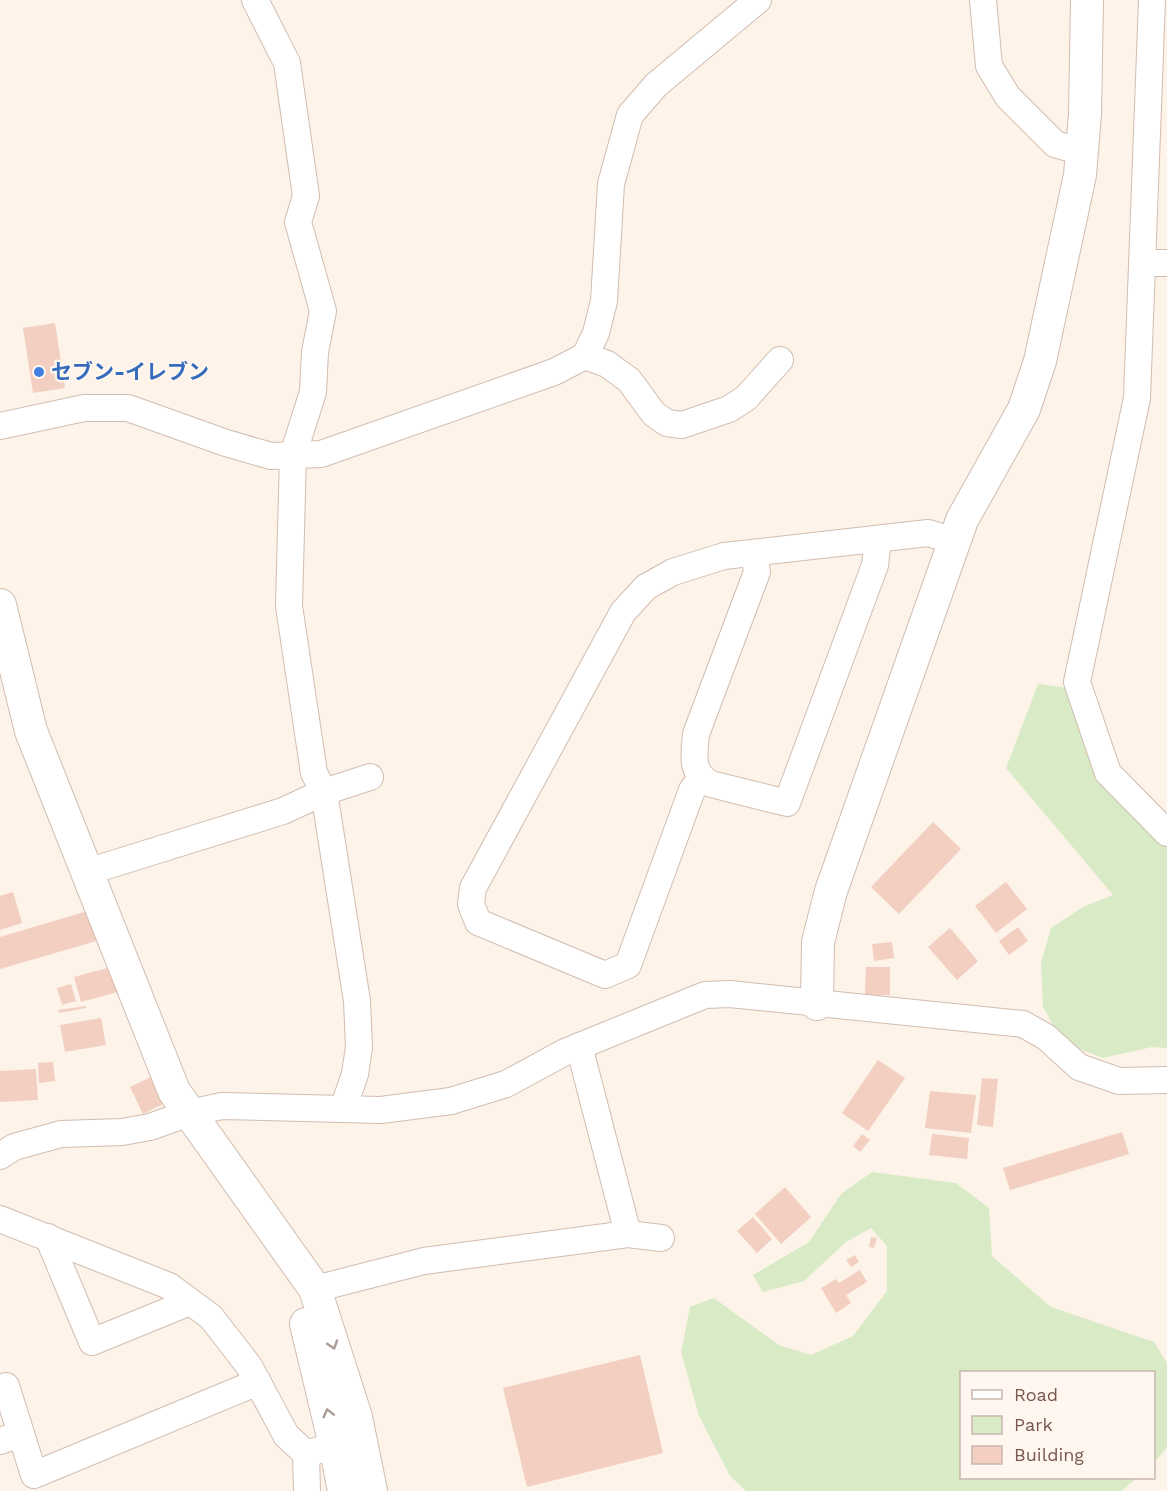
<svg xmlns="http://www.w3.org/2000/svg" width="1167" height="1491" viewBox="0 0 1167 1491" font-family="'Work Sans','Noto Sans JP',sans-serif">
<rect width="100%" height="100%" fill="#fdf3e9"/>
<!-- green -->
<g fill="#d9ebc6">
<polygon points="1038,684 1077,689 1105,773 1167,845 1167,1048 1152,1047 1103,1058 1063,1043 1043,1007 1041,963 1051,928 1083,907 1113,895 1006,768"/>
<polygon points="872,1172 956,1183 989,1208 992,1256 1051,1307 1154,1342 1167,1363 1167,1447 1155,1462 1154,1464 1154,1372 962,1372 962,1478 1137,1478 1121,1491 746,1491 730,1476 699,1416 681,1352 690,1307 714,1298 779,1345 811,1355 853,1336 887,1291 887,1246 871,1228 846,1242 804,1281 763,1292 753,1275 809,1242 841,1194"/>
</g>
<!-- building -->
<g fill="#f2cfc0">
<polygon points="55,323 65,388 33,393 23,328"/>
<polygon points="933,822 961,849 899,914 871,887"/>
<polygon points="1006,882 1027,909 996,933 975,906"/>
<polygon points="13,892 22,923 0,930 0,896"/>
<polygon points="91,910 100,940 0,969 0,937"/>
<polygon points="1018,927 1028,941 1009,955 999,941"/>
<polygon points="950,928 978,961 957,980 928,947"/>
<polygon points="892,942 894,958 874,961 872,944"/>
<polygon points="111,967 118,992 81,1002 74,977"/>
<polygon points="866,967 890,967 890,995 865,995"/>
<polygon points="71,984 76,1001 62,1005 57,988"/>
<polygon points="86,1006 86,1008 59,1013 58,1010"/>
<polygon points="101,1018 106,1045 65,1052 60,1025"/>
<polygon points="878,1060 905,1078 868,1131 842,1113"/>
<polygon points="53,1062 55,1081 39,1083 38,1063"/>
<polygon points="36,1069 38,1100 0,1102 0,1071"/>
<polygon points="153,1076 165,1103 143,1114 130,1087"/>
<polygon points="982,1078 998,1079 993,1127 977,1125"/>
<polygon points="930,1091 976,1095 971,1133 925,1128"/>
<polygon points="1122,1132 1129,1154 1010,1190 1003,1168"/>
<polygon points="862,1134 870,1140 860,1152 853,1146"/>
<polygon points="932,1134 969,1138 967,1159 929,1155"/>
<polygon points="785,1187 811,1217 781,1244 755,1214"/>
<polygon points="753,1217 772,1239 757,1253 737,1231"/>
<polygon points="871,1237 877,1238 874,1248 869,1247"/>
<polygon points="855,1255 859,1262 851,1267 846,1260"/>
<polygon points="860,1270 867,1282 846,1295 851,1303 836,1313 821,1288 836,1279 839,1283"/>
<polygon points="640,1355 663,1453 527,1487 503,1388"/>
</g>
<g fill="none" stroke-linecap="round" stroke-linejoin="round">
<defs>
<g id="minor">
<polyline points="255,0 287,63 306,196 298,222 323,311 315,352 313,392 293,455 289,606 314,773 324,792 357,1001 359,1047 355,1074 343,1109"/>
<polyline points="983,0 989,66 1008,97 1055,144 1082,152"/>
<polyline points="1152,0 1137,398 1077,682 1108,773 1167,833"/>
<polyline points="1142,263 1167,263"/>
<polyline points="585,356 607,364 629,380 654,414 667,423 682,425 729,409 746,398 780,360"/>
<polyline points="0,426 84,408 128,408 226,443 271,456 321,454 554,372 585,356 596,333 604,301 611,184 630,115 656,85 758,0"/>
<path d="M754,553L757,572L696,734C694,755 690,773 711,784L787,803L875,565L878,539"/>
<polyline points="701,778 692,790 628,965 605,975 478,922 471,904 473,888 623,612 646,587 673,572 724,556 928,533 955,541"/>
<polyline points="87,872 283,811 324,792 370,777"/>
<polyline points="579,1046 628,1234"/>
<polyline points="0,1156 14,1147 61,1134 122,1132 150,1127 189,1113 222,1106 381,1110 451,1101 506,1084 565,1052 705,995 730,994 1023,1024 1046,1037 1079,1067 1119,1081 1167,1080"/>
<polyline points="0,1219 169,1286 211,1317 249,1366 286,1435 306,1454 335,1445"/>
<polyline points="48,1237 92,1342 190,1302"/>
<polyline points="315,1289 424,1261 628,1234 661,1238"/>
<polyline points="6,1386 34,1475 258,1382"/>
<polyline points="0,1441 20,1434"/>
<polyline points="306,1454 307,1491"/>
</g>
<g id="tertiary">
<polyline points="0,605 31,731 174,1091 315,1289 356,1417 371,1491"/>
<polyline points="817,1004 818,942 831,891 962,520 1024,409 1040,361 1080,175 1085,114 1087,0"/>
<polyline points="306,1324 335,1445 344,1491"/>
</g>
</defs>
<!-- minor casing -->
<use href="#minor" stroke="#d2bcb0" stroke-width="28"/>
<!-- tertiary casing -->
<use href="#tertiary" stroke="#d2bcb0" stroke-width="34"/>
<!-- minor -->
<use href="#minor" stroke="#fff" stroke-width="26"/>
<!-- tertiary -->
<use href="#tertiary" stroke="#fff" stroke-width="32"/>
</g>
<!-- one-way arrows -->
<defs><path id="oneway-chevron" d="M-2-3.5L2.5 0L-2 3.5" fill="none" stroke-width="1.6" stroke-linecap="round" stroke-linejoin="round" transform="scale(1.5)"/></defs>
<g stroke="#ae9a94">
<use href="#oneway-chevron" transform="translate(333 1345) rotate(72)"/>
<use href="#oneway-chevron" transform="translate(328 1413) rotate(-104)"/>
</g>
<!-- markers -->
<circle fill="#3f7fe0" stroke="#fff7ef" stroke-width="2" cx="39" cy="372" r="6"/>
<g text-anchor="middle" stroke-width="4.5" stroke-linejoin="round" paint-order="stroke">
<!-- shop labels -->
<g font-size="21" font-weight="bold" fill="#366cbe" stroke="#fff7ef" text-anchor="start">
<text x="51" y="379">セブン-イレブン</text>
</g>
</g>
<!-- legend -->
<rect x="960" y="1371" width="195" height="108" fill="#fff7ef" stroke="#c9b7ae" stroke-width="1.5"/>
<rect x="972" y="1390" width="30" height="9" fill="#ffffff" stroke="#c9b7ae" stroke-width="1.5"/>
<text x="1014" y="1401" font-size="18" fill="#78574c">Road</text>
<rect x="972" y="1416" width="30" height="18" fill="#d9ebc6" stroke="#c9b7ae" stroke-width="1.5"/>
<text x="1014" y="1431" font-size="18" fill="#78574c">Park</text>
<rect x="972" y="1446" width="30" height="18" fill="#f2cfc0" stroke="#c9b7ae" stroke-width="1.5"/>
<text x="1014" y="1461" font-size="18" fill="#78574c">Building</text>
</svg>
